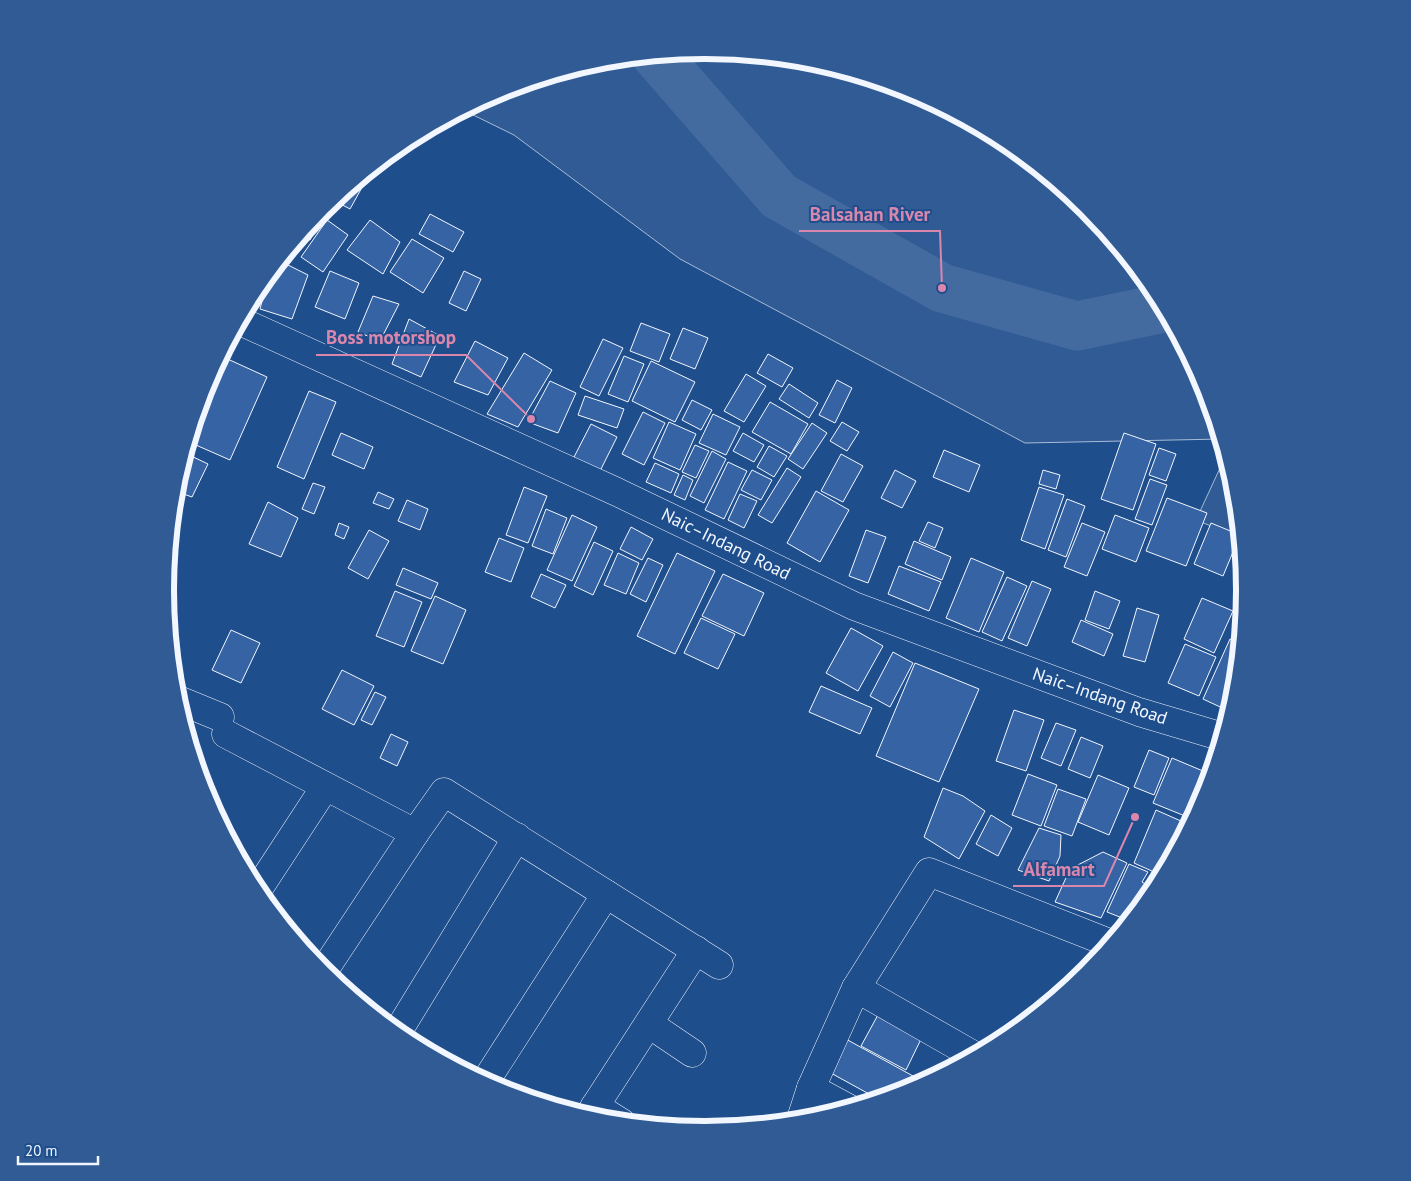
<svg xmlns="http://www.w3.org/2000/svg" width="1411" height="1181" viewBox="0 0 1411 1181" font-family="'PT Sans',sans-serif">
<rect width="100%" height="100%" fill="#1f4e8c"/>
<!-- built -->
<g fill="#305b95" stroke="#a8bbd7">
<polygon points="706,50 811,60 913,91 1006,141 1088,209 1155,290 1205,384 1222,439 1025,443 680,259 514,135 463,110 499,91 600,60"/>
<polygon points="1226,455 1236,485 1241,538 1196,520"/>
</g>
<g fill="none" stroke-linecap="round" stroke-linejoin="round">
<!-- river -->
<polyline stroke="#446ba0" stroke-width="49" points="656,55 779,196 942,288 1077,326 1164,308"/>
</g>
<!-- building -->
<g fill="#3563a3" stroke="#f2f6ff">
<polygon points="375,166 365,182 360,179"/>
<polygon points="359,179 365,182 350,209 333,200"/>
<polygon points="327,206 310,240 301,236 324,208"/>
<polygon points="430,214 464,232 453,252 419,234"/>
<polygon points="327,220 348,235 323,272 301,257"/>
<polygon points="370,220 400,242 383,274 347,250"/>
<polygon points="412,239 444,258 423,293 390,272"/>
<polygon points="280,261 308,275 292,319 260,309 269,274"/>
<polygon points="330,271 359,283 345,319 315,307"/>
<polygon points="464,271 481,279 466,311 449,303"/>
<polygon points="373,296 399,304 380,341 358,332"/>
<polygon points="409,319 440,336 421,377 392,364"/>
<polygon points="641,323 670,334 659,362 630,351"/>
<polygon points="683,328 708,338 695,369 670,359"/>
<polygon points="603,339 623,348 599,396 580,387"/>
<polygon points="475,341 508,358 488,395 454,382"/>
<polygon points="524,353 552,370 518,427 487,414"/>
<polygon points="768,354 793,368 782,387 757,373"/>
<polygon points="221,356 267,377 230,460 189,442 206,383"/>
<polygon points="624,356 644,364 628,402 608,394"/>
<polygon points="651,361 695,382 675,422 632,401"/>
<polygon points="746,374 766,386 744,422 724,411"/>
<polygon points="837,380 852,388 835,423 819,415"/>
<polygon points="550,381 576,393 558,433 528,422"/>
<polygon points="789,384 818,403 809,418 779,399"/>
<polygon points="309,391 336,402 304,479 277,467"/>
<polygon points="585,396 624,409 617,428 578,415"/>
<polygon points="692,400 712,410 701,430 682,420"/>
<polygon points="770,402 808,424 791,454 752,432"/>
<polygon points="643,412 665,423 644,465 622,454"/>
<polygon points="713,414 740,427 726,455 699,443"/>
<polygon points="669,422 696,434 680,470 653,458"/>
<polygon points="842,422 859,432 847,451 830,441"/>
<polygon points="812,423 827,433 803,469 788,459"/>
<polygon points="591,424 617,437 600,471 573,459"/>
<polygon points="341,433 373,447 364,469 332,455"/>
<polygon points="743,433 764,445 754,462 733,451"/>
<polygon points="1124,433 1156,444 1133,510 1101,499"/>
<polygon points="695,445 709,451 696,478 682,472"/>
<polygon points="769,446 787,456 774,477 757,467"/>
<polygon points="1159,448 1176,454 1166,481 1149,475"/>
<polygon points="944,450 980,465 969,492 933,477"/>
<polygon points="712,451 726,459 704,503 690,496"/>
<polygon points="185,453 208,464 192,497 175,491 175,485"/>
<polygon points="841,454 863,466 843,502 821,491"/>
<polygon points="728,462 747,471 724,519 705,510"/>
<polygon points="655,463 679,474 671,493 646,482"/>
<polygon points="787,468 801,477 772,523 758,515"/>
<polygon points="752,470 772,480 761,500 741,490"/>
<polygon points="895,470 916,481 902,508 881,498"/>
<polygon points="1043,470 1060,475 1056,489 1039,484"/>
<polygon points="683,475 693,480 685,500 674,495"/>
<polygon points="1150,479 1167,485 1152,525 1135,519"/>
<polygon points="313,483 325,487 314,514 302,509"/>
<polygon points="524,487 547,496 528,543 506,535"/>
<polygon points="1039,487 1064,495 1045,549 1021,540"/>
<polygon points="816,491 849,510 820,562 787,543"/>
<polygon points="378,492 394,499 389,509 373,503"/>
<polygon points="740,494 757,501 744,528 728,520"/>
<polygon points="1167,498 1207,513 1186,566 1146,551"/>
<polygon points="1067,499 1085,506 1066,557 1048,550"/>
<polygon points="407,500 428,509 420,530 398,521"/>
<polygon points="268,502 298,518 281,557 249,544"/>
<polygon points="546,509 567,518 553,554 532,546"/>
<polygon points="572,515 597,527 572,581 547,570"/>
<polygon points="1115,515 1149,528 1136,562 1102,549"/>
<polygon points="928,522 943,528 935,548 919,541"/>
<polygon points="339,523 349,527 344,539 335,535"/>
<polygon points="1082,523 1105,532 1087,576 1064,567"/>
<polygon points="1211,523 1240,535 1223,576 1194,564"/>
<polygon points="631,527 653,539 642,560 620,549"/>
<polygon points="369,530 389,541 368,579 348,568"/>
<polygon points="866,530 886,537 868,583 849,576"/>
<polygon points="499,538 524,548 511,582 485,572"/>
<polygon points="914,541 951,557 942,580 905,564"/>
<polygon points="594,542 613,551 593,595 574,586"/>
<polygon points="1242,545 1243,561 1235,558"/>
<polygon points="618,553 639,563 626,594 604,585"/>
<polygon points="677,553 715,571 675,654 637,636"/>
<polygon points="648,558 663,565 646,602 630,594"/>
<polygon points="971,558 1004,572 979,632 946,618"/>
<polygon points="899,566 941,582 929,611 888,594"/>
<polygon points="403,568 438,583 431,599 396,585"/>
<polygon points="541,574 566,585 555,608 531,597"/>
<polygon points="723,574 764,593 744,636 702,616"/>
<polygon points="1007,577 1027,586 1002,641 982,632"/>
<polygon points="1032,581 1051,589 1027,646 1008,638"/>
<polygon points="395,591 422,602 404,647 376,636"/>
<polygon points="1095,591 1120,601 1109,629 1085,620"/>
<polygon points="435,596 466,610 443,664 411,651"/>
<polygon points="1202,598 1233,611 1214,653 1184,639"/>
<polygon points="1137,608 1159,615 1145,662 1123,656"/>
<polygon points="701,618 735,634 718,669 684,653"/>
<polygon points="1081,620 1113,634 1104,656 1072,642"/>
<polygon points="851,628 883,646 858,691 826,673"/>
<polygon points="231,630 260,643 241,683 212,670"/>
<polygon points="1230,639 1241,643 1236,696 1231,712 1203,699"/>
<polygon points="1185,644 1216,657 1199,696 1168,683"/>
<polygon points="893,652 913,663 890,707 870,696"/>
<polygon points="915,663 979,689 939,782 876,756"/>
<polygon points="342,670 374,686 354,725 322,709"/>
<polygon points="821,686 872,708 860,734 809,712"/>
<polygon points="375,692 386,697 372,725 361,720"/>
<polygon points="1014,710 1044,720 1026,771 996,761"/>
<polygon points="1056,723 1076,730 1061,766 1041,758"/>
<polygon points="391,734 408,742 397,766 380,758"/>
<polygon points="1081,737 1103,746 1090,778 1068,769"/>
<polygon points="1149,750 1169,758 1154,795 1134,787"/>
<polygon points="1172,758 1203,771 1185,816 1153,803"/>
<polygon points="1028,774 1057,785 1041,826 1012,815"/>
<polygon points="1098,775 1129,788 1109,835 1078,822"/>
<polygon points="943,788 963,796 985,811 959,859 924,837"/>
<polygon points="1058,789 1086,799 1072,836 1044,826"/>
<polygon points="1156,810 1190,825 1163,876 1134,863"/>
<polygon points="991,815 1012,828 998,856 976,844"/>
<polygon points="1039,828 1061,835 1060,856 1049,881 1018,870"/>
<polygon points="1103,852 1127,863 1101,918 1055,902 1070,869"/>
<polygon points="1129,864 1148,872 1142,882 1155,890 1130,921 1107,912"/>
<polygon points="879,1013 924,1033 906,1070 861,1046"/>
<polygon points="844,1038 913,1076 902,1093 880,1100 829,1072"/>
<polygon points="917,1080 923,1084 912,1090"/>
</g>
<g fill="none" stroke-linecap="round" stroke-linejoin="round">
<defs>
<g id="minor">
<polyline points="176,699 220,717"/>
<polyline points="226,734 415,833 323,972"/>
<polyline points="415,833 444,792 719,965"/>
<polyline points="257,891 325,787"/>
<polyline points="856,988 975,1056"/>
<polyline points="649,1024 692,1053"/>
<polyline points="397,1033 517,837"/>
<polyline points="485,1082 606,894"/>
<polyline points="811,1088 850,1109"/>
<polyline points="595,1106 622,1123"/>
<polyline points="588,1117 696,950"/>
<polyline points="800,1122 811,1088 856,988 929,872 1112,944"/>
</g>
<polyline id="major" points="240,321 617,492 854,606 1139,712 1223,737"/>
</defs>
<!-- minor casing -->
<use href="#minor" stroke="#f2f6ff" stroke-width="29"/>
<!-- major casing -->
<use href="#major" stroke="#f2f6ff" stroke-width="29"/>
<!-- minor -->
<use href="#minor" stroke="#1f4e8c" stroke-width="28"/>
<!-- major -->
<use href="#major" stroke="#1f4e8c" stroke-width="28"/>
</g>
<g text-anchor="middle" stroke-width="4" stroke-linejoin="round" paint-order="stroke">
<!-- street labels -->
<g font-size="18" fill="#f2f6ff" stroke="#1f4e8c">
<text transform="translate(726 544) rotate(26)" y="6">Naic–Indang Road</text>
<text transform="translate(1100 696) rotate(19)" y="6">Naic–Indang Road</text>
</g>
</g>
<!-- crop -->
<path d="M0 0H1411V1181H0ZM174 590a531 531 0 1 1 1062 0a531 531 0 1 1-1062 0Z" fill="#305b95" fill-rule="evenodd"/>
<path fill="none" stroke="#f2f6ff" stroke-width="6" d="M174 590a531 531 0 1 1 1062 0a531 531 0 1 1-1062 0Z"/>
<!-- callouts -->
<path fill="none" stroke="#da87ad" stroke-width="2" d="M942 288L940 231H799M531 419L466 355H316M1135 817L1104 886H1013"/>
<g fill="#da87ad" stroke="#1f4e8c" stroke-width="2">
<circle cx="942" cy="288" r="5"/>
<circle cx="531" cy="419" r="5"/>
<circle cx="1135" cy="817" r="5"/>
</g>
<g font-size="19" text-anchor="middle" font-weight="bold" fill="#da87ad" stroke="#1f4e8c" stroke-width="4" stroke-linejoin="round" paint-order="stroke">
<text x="870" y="221">Balsahan River</text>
<text x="391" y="344">Boss motorshop</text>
<text x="1059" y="876">Alfamart</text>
</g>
<!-- scale -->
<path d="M18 1156v8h80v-8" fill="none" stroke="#f2f6ff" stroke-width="2.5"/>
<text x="25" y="1156" font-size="15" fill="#f2f6ff" stroke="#1f4e8c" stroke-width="4" paint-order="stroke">20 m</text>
</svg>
